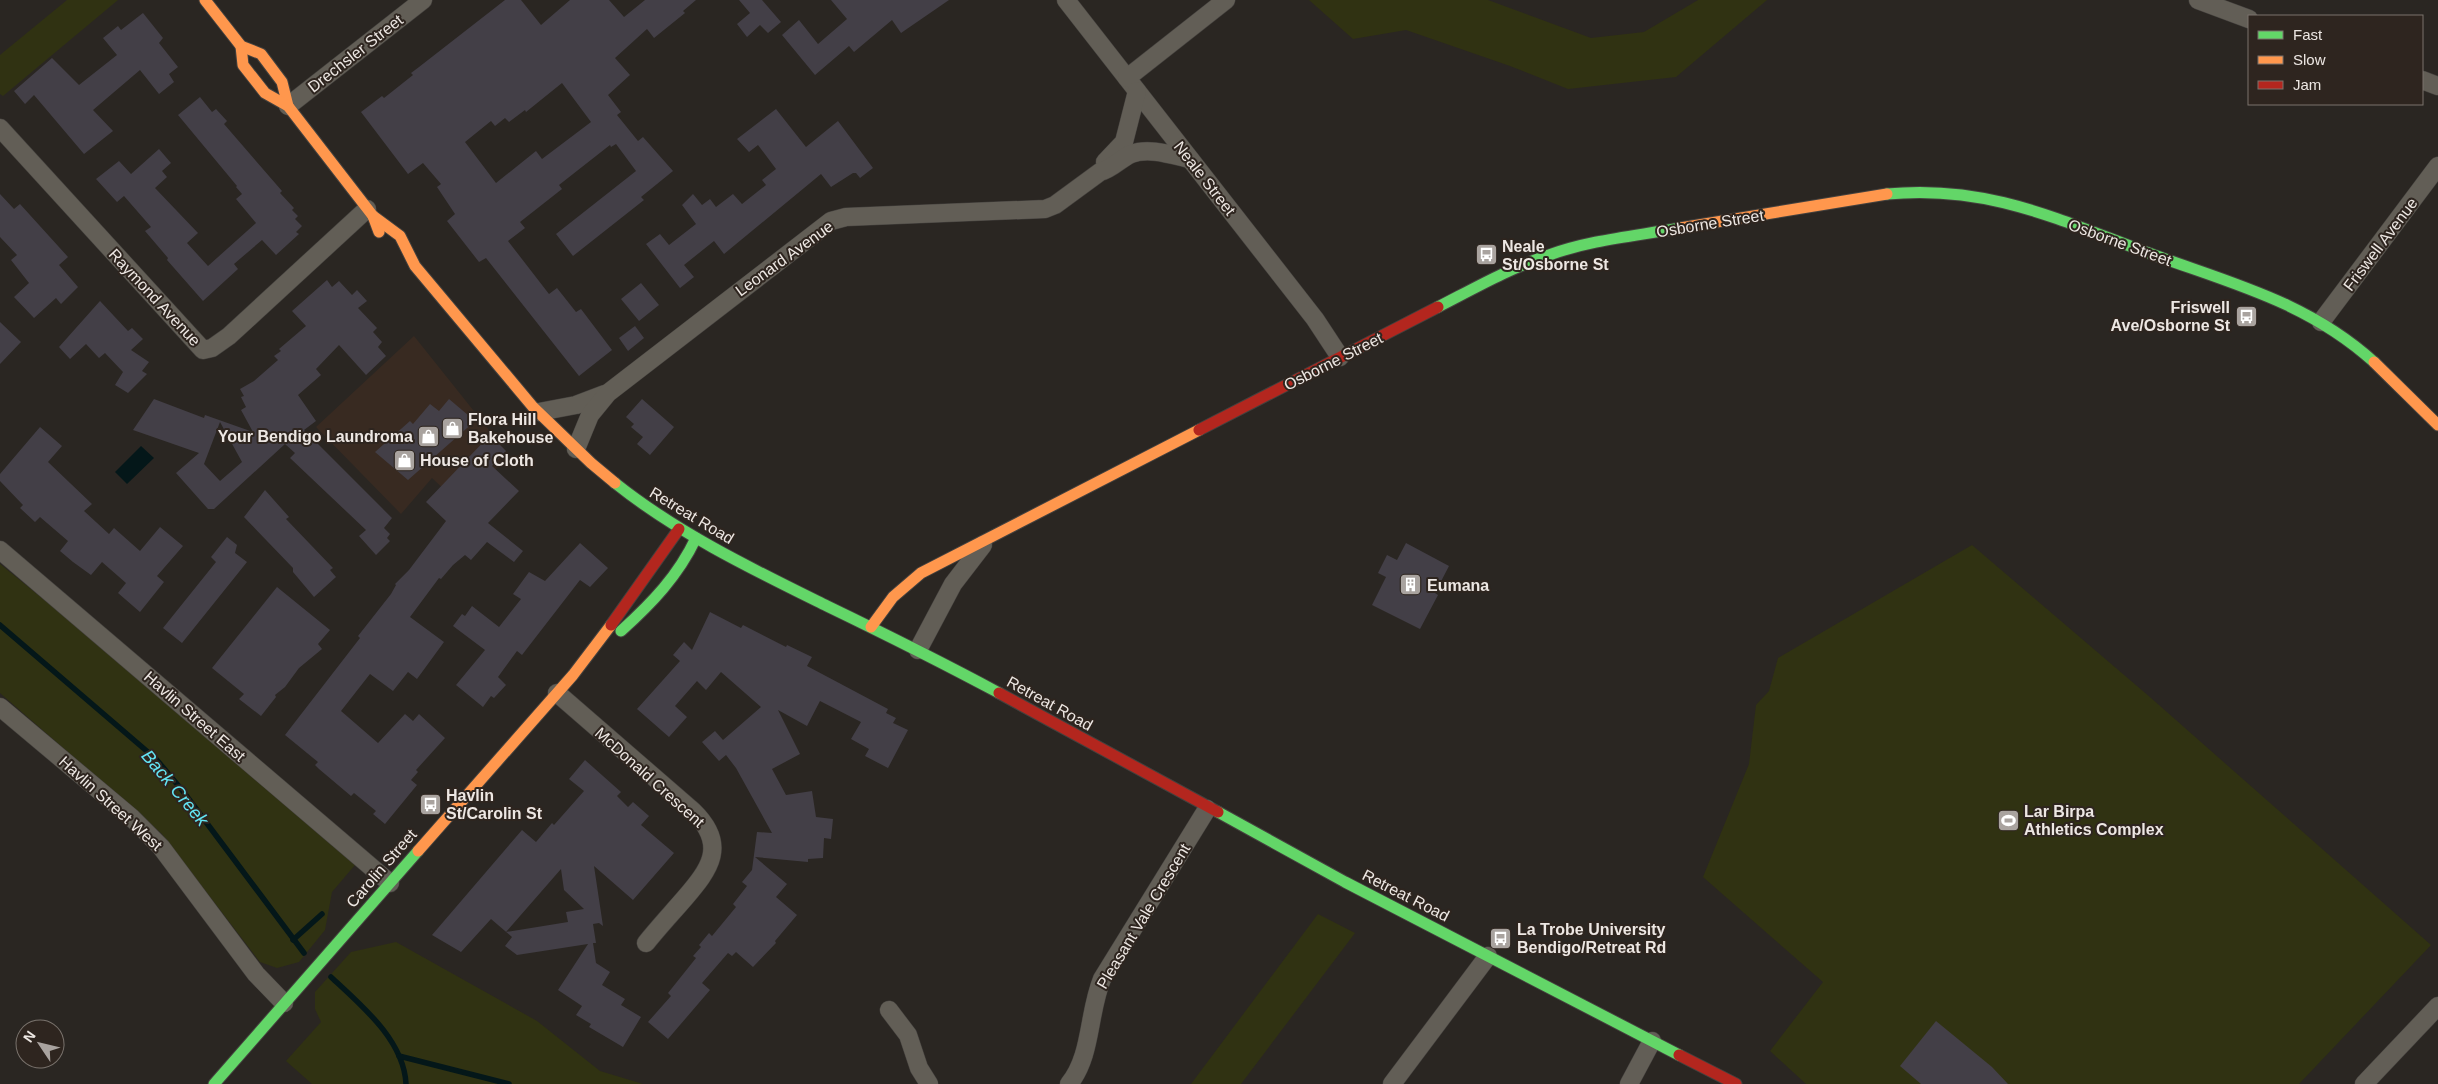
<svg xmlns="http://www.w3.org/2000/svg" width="2438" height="1084" viewBox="0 0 2438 1084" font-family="Arial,sans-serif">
<rect width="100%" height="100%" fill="#2a2622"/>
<!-- built -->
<polygon fill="#382a21" points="414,336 509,455 468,499 449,494 432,478 401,514 316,427"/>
<!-- green -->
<g fill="#303212">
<polygon points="67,0 118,0 3,96 0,94 0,55"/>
<polygon points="1309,0 1488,0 1591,38 1644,32 1698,0 1767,0 1676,77 1568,89 1510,66 1406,30 1353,39"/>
<polygon points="1972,545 2151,698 2431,945 2299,1084 1806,1084 1770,1051 1823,982 1703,877 1749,764 1756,705 1769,691 1778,658"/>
<polygon points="0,564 115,657 355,865 332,892 325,930 299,962 277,968 260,962 161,833 0,693"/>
<polygon points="1318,914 1355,933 1241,1084 1191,1084"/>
<polygon points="396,942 537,1021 600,1071 643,1084 312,1084 286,1061 321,1022 315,1009 315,992 351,952"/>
</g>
<!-- water -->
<polygon fill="#041719" points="141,446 154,458 127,484 115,472"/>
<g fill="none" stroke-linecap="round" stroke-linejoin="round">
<!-- stream -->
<g stroke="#041719" stroke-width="5.5">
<polyline points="0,625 156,759 182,790 304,953"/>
<polyline points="293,940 322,914"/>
<path d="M331,977C361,1005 404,1040 406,1084"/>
<polyline points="399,1056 509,1084"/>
</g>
</g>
<!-- building -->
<g fill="#433f47" fill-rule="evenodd">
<path d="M505,0H521L541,25L570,0H609L624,17L645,0H696L683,11L685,13L654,38L647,29L615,58L630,75L608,95L621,112L617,115L638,141L643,137L673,171L641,197L644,200L573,256L556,234L636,171L616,144L611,147L610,145L559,185L562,189L520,222L525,228L508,241L549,294L557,288L576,312L581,309L612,350L579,376L486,258L479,262L447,221L455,214L437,187L441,184L423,163L408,174L361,112L382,96L384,98L413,75L411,73L419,67ZM562,83L591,122L542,159L536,151L496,183L465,142L491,121L495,126L505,118L509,122L525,110L526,112Z"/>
<polygon points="739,0 762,0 781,22 768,33 760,25 747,37 737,24 750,13"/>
<polygon points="831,0 949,0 901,33 892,20 854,52 849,46 815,75 782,35 799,20 818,44 847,19"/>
<polygon points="143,13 163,38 159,43 178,67 169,74 174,82 159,94 140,70 93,110 113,131 84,154 34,95 25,104 14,91 52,58 79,85 117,55 103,38 118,26 121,30"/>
<polygon points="200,97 212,112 216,109 227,121 224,124 282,191 280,193 294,208 292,210 298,216 295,219 302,226 296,232 299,234 276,255 262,240 234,264 238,269 203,301 167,260 168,258 145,231 151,227 124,196 117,202 96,179 119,161 131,174 159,149 171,163 162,171 167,177 155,188 198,233 187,243 208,266 256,223 236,199 242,194 236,187 237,186 178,115"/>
<polygon points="776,109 806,147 838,121 873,168 860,178 856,173 853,173 831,187 821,174 724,254 714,241 684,265 694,277 680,288 646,244 660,234 669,245 696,224 682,205 693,194 702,205 710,199 716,207 733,194 742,204 766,185 762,180 776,169 758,145 749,152 737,139"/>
<polygon points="0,194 14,209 20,204 68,257 59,265 78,287 61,304 56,298 34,318 14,297 29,283 11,260 17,255 0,237"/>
<path d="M327,280L332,287L339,281L352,295L357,290L367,301L358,308L377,328L373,332L382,342L378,347L386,356L366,375L339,345L316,369L321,375L298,395L316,421L304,430L392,518L384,528L390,534L387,538L390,541L376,555L359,536L366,530L290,458L295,453L285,444L214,509H208L176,473L199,453L133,430L154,399L204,418L205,415L253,432L241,410L246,407L241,397L244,396L240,389L254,381L278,360L274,356L281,351L279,349L306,326L292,311ZM220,422L242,462L220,481L204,464Z"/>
<polygon points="641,283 659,305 639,321 621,299"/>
<polygon points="100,301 128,331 132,328 143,339 131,350 149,362 142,371 147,374 128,393 115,385 123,372 105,353 99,358 86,344 70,359 59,347"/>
<polygon points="0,322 21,342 0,364"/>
<polygon points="635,326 644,338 628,351 619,338"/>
<polygon points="449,399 475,421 408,480 375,452 410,421 413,424 430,404 439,411"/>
<polygon points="642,399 674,427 650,455 637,444 643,437 631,427 634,424 626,417"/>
<polygon points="40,427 62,446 48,462 92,504 84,511 109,534 114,528 140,551 160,527 183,546 157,576 164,582 140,612 118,593 126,583 102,562 91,575 73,562 60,551 68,541 40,517 35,522 20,508 23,505 0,481 0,474"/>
<polygon points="490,435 506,451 492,466 519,491 488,523 523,551 514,562 487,542 471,560 465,555 453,565 441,579 439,578 410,617 444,642 417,679 408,672 393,691 370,674 341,711 378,743 405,714 413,721 419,714 445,738 416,770 418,772 411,780 417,785 385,824 373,814 376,811 354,793 351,796 319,769 315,765 318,762 285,735 360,638 358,636 391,594 396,585 395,584 409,570 446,521 426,502"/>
<polygon points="265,490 289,517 286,519 333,568 330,570 336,577 314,597 293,572 293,568 244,517"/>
<polygon points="227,537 237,545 235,553 247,562 182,643 163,628 216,562 211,557"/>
<polygon points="580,543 608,568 590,587 580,580 522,655 517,651 498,677 506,685 494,698 491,696 483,707 456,685 485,650 453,626 462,614 465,616 472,606 499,627 521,599 513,594 529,572 545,581"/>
<polygon points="1406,543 1449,566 1435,593 1438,595 1420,629 1372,605 1386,577 1378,573 1387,555 1397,560"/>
<polygon points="277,587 330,630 318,644 322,649 299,668 285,687 275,695 276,697 261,716 239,699 244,694 212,668"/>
<polygon points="710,612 741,628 743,625 786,647 787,645 812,657 807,666 888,709 886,713 896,718 893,723 908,730 888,768 865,756 869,749 851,739 861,722 820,701 807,726 778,710 800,754 772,769 786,795 812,791 816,817 833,819 831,839 824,838 823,858 808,859 808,862 755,857 787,884 776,897 797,915 775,941 776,943 753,967 736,952 732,956 728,953 702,983 710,990 668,1039 648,1022 671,996 668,993 696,958 693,956 701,947 699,945 709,933 712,936 736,907 733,904 747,886 742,882 752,870 757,832 772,833 736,768 726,755 719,761 702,742 715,731 723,740 761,707 721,672 706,690 697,681 675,706 687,717 669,737 637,709 680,661 673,655 684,642 692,650"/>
<path d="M585,760L621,792L617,796L628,807L633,802L649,816L641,825L674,853L633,900L594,866L603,926L599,923L593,924L596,943H593L596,963L610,972L602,985L625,999L621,1005L641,1017L623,1047L589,1027L591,1024L576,1015L582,1006L558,990L588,944L517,955L505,946L512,937L491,919L461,952L432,935L522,830L536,842L552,823L554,825L584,791L569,779ZM561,869L564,890L584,909L566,912L568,922L506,932Z"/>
<polygon points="1936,1021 1992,1067 2008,1084 1921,1084 1900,1066"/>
</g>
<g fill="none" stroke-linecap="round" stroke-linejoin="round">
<defs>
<g id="street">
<polyline points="1066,0 1315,319 1340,357"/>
<polyline points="2198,0 2249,19"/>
<polyline points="1127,78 1226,0"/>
<polyline points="2422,80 2438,86"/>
<polyline points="288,106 423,0"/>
<polyline points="0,128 203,350 212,348 229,336 367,209"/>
<polyline points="1105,162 1124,142 1137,91"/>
<polyline points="2321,322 2438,166"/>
<polyline points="539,412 576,405 605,394"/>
<path d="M576,449L590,415L608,393L831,221L846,217L1045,209L1055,205L1100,172C1112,169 1120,159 1131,154C1149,147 1172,155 1190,159"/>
<polyline points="0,550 390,883"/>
<polyline points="918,650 953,584 983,545"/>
<path d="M557,693L693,811C728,845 710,869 684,899C671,914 658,928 646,943"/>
<polyline points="0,707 132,818 161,847 256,974 284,1003"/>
<polyline points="889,1010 908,1035 919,1068 929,1084"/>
<path d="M1069,1084C1092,1056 1088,1013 1102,979L1207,809"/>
<polyline points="1392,1084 1488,956"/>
<polyline points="1629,1084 1652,1041"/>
<polyline points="2364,1084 2438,1006"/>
</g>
<g id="fast">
<path d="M1887,194C1989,184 2061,221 2154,255C2234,284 2309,303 2374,362"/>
<path d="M1438,307C1475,288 1510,268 1549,255C1590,240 1636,236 1680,228"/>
<path d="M615,483C679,534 754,570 827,606C885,634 943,663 999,693"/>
<path d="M621,631C652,603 678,576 696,538"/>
<polyline points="1218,812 1345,882 1679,1055"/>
<polyline points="214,1084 418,851"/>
</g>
<g id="slow">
<polyline points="205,0 241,46 261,54 282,82 288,106"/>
<polyline points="241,46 243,65 265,93 288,106 373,216 379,232"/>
<polyline points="373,216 400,236 415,266 533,407 591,463 615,483"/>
<polyline points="1680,228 1887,194"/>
<polyline points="2374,362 2438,425"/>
<polyline points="871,627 893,597 921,573 1199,430"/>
<polyline points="418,851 573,675 611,625"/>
</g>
<g id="jam">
<polyline points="1199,430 1438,307"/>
<polyline points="611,625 679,529"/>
<polyline points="999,693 1218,812"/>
<polyline points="1679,1055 1736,1084"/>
</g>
</defs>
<!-- street casing -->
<use href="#street" stroke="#44413e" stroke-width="19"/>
<!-- fast casing -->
<use href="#fast" stroke="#44413e" stroke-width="13"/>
<!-- slow casing -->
<use href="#slow" stroke="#44413e" stroke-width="13"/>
<!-- jam casing -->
<use href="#jam" stroke="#44413e" stroke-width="13"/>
<!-- street -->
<use href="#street" stroke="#625e56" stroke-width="18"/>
<!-- fast -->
<use href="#fast" stroke="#63d668" stroke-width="11"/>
<!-- slow -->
<use href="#slow" stroke="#ff974d" stroke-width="11"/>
<!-- jam -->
<use href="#jam" stroke="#b3261e" stroke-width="11"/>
</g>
<!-- icons -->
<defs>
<symbol id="bus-square" viewBox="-11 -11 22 22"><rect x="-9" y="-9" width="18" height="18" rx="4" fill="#a9a39f" stroke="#2e251f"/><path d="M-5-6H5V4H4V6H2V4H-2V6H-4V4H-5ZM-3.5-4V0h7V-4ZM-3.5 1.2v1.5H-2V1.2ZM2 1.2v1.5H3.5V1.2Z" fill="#fff"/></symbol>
<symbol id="shop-square" viewBox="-11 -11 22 22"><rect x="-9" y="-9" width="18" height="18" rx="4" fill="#a9a39f" stroke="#2e251f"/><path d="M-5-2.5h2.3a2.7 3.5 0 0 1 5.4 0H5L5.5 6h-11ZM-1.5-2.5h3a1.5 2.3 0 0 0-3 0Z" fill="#fff"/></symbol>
<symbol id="building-square" viewBox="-11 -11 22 22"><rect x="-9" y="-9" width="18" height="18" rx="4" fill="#a9a39f" stroke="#2e251f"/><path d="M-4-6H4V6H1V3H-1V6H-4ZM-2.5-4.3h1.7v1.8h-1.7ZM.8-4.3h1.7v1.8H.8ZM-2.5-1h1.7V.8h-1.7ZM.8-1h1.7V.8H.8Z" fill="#fff"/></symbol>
<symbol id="stadium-square" viewBox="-11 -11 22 22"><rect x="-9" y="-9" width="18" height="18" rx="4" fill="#a9a39f" stroke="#2e251f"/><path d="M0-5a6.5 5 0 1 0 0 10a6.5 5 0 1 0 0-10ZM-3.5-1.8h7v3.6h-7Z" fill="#fff"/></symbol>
</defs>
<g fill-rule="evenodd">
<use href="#bus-square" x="1474" y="242" width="25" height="25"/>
<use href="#bus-square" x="2234" y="304" width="25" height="25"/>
<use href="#shop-square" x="440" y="416" width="25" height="25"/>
<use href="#shop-square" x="416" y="424" width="25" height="25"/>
<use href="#shop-square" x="392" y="448" width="25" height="25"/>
<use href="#building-square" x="1398" y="572" width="25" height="25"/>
<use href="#bus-square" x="418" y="792" width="25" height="25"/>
<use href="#stadium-square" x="1996" y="808" width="25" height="25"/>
<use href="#bus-square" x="1488" y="926" width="25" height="25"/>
</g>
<g text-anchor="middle" stroke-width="4" stroke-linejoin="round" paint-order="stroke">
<!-- street labels -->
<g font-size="16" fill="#ede7e3" stroke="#2e251f">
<text transform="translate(355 53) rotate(-38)" y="6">Drechsler Street</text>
<text transform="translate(1205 178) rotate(52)" y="6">Neale Street</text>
<text transform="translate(1710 223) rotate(-9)" y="6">Osborne Street</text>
<text transform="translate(2120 242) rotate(20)" y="6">Osborne Street</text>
<text transform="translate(2380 244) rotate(-53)" y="6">Friswell Avenue</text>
<text transform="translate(784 258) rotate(-36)" y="6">Leonard Avenue</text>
<text transform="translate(155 297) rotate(47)" y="6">Raymond Avenue</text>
<text transform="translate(1333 361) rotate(-27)" y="6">Osborne Street</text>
<text transform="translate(692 515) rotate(31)" y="6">Retreat Road</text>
<text transform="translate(1050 703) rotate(29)" y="6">Retreat Road</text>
<text transform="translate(195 716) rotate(41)" y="6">Havlin Street East</text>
<text transform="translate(650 777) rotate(42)" y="6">McDonald Crescent</text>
<text transform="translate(111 803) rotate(42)" y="6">Havlin Street West</text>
<text transform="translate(381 868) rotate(-49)" y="6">Carolin Street</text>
<text transform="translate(1406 895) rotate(27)" y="6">Retreat Road</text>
<text transform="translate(1143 916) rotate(-59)" y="6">Pleasant Vale Crescent</text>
</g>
<!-- poi labels -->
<g font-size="16" font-weight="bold" fill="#ede7e3" stroke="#2e251f" text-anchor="start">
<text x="1502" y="252">Neale<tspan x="1502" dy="18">St/Osborne St</tspan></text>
<text x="2230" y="313" text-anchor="end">Friswell<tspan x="2230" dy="18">Ave/Osborne St</tspan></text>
<text x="468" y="425">Flora Hill<tspan x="468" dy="18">Bakehouse</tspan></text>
<text x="413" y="442" text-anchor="end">Your Bendigo Laundroma</text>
<text x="420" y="466">House of Cloth</text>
<text x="1427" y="591">Eumana</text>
<text x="446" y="801">Havlin<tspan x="446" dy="18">St/Carolin St</tspan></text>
<text x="2024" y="817">Lar Birpa<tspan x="2024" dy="18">Athletics Complex</tspan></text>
<text x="1517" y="935">La Trobe University<tspan x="1517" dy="18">Bendigo/Retreat Rd</tspan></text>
</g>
<!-- water labels -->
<g font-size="18" font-style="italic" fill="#63e4f3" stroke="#2e251f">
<text transform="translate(175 788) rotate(50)" y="6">Back Creek</text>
</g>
</g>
<!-- legend -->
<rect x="2248" y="15" width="175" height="90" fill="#2e251f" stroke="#7a736d"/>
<rect x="2258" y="31" width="25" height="8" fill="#63d668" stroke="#7a736d"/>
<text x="2293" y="40" font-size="15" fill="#ede7e3">Fast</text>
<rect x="2258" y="56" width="25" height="8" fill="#ff974d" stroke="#7a736d"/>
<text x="2293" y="65" font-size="15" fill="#ede7e3">Slow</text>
<rect x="2258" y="81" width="25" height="8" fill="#b3261e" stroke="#7a736d"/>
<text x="2293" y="90" font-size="15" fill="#ede7e3">Jam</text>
<!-- north arrow -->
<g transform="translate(40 1044) rotate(305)"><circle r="24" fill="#2e251f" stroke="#7a736d"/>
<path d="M0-4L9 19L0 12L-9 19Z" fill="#a9a39f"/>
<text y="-8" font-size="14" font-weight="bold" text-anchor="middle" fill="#ede7e3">N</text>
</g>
</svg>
